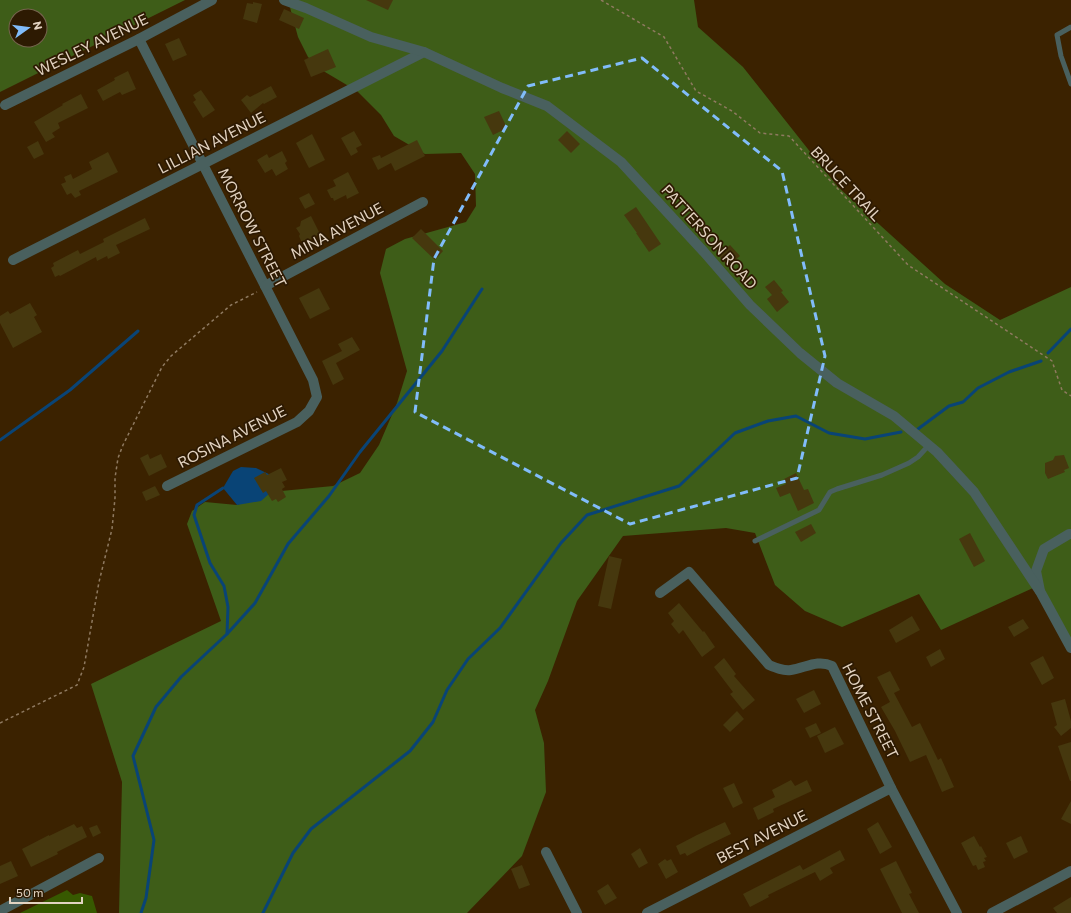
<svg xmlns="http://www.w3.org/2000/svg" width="1071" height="913" viewBox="0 0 1071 913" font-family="Commissioner,sans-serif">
<rect width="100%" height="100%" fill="#3b2200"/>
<!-- green -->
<polygon fill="#375900" points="67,890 73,895 80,893 92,896 97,913 20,913"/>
<!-- forest -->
<g fill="#3e5d18" fill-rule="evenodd">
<path d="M0,0H185L0,92ZM16,16H40V40H16Z"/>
<polygon points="288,0 694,0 698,27 743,67 838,187 945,284 1000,320 1071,287 1071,644 1033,588 941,630 919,594 842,627 805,611 775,585 755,533 726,528 623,536 577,601 548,681 535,710 544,743 546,792 522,856 467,913 119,913 122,782 91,684 221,621 187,524 192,511 205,502 237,505 271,492 333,486 360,473 379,445 397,403 407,371 380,273 386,249 405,239 466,222 476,206 475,174 461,153 425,154 394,136 381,115 357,91 325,72 308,57 298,37"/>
</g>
<!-- water -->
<polygon fill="#094476" points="241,467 256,468 275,477 271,492 261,501 237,505 223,488 233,471"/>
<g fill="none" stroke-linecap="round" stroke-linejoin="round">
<!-- stream -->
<g stroke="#094476" stroke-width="3">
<polyline points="1048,353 1071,329"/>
<polyline points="918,429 949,406 963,402 978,388 1009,372 1041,361"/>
<polyline points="0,440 70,390 138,331"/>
<polyline points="223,488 197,505 194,515 210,563 224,586 228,607 227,634"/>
<polyline points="141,913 146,898 154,840 133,756 156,707 181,677 227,634 255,603 288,544 329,496 360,452 442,351 482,289"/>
<polyline points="263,913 293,853 311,829 410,751 433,722 447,690 468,659 500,628 561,543 587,515 679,486 735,433 768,421 796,416 829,433 865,439 901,432"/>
</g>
</g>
<!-- building -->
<g fill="#46380e">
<polygon points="366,0 393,0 388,10"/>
<polygon points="253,2 262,4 257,23 243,19 247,3 253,4"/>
<polygon points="284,9 304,18 299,29 279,20"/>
<polygon points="179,38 187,55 173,61 165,44"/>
<polygon points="328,49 336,67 311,77 304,60"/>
<polygon points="128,71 136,89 122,95 120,92 103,101 97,90 115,80 114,78"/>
<polygon points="271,86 277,97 264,104 263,103 251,113 241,100 247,95 250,97"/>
<polygon points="201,90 215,110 203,118 193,102 196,100 193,95"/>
<polygon points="81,94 88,108 58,123 60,128 52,133 55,137 46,142 34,122 63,105 62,104"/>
<polygon points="499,111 507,128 493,135 484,117"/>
<polygon points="354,131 362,145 356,148 358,152 351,156 341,138"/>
<polygon points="567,131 580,144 571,153 558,140"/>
<polygon points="312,134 325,160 309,168 296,143"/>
<polygon points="417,140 425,156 395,171 391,163 378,170 372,158 380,155 381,158"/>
<polygon points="38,141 44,154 34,159 27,147"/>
<polygon points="282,151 287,161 285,163 288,169 276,176 272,169 265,173 257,160 267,154 269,158"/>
<polygon points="108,152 118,172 79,191 81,195 75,198 71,193 67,195 61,184 66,182 64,177 71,174 73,179 92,169 89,162"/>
<polygon points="348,172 359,193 347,199 346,195 334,201 333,198 331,198 327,190 336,186 333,180"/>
<polygon points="309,193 315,204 305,209 299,198"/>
<polygon points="636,207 661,244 649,252 636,233 637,233 624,215"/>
<polygon points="311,216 320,234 311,238 312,239 306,242 301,241 299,236 300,234 296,228 300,226 301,221"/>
<polygon points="145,218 150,229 116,245 120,253 108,259 107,256 97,261 96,257 60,276 59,275 55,277 51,268 54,266 53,263 78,250 80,254 104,242 103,239"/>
<polygon points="421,229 443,251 435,260 412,238"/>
<polygon points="730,245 740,256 728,266 718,255"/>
<polygon points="774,280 783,291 781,292 789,302 777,312 767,299 772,295 765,287"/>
<polygon points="319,288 330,309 310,319 299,298"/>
<polygon points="30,303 37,315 34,317 42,332 13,348 0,323 0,316 8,311 10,314"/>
<polygon points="352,337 360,350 336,363 344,379 333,385 322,361 342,351 338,344"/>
<polygon points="148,454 150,459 161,454 167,467 149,476 140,458"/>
<polygon points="1064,455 1069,468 1064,470 1065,472 1048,479 1045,473 1045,463 1053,460 1055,456"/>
<polygon points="281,468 287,480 282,482 285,487 282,489 286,497 278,502 276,499 272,501 266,491 263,493 254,478 265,472 267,475"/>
<polygon points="796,473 804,490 808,489 814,503 798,511 790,493 780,497 776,488 786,484 784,479"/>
<polygon points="155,486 160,495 146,501 142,492"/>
<polygon points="811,524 816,533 801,542 795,532"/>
<polygon points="970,533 985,561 974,567 959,539"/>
<polygon points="609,556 622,559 611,609 598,606"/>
<polygon points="679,603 703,632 704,631 715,647 702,657 683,630 679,634 671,624 674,621 668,613"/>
<polygon points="912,616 920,630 896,643 889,630"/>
<polygon points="1023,619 1029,628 1014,637 1008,627"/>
<polygon points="940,649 945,659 931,667 926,657"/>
<polygon points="1043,656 1054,678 1042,685 1030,663"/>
<polygon points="724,658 736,674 734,676 755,700 743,710 730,694 733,692 714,667"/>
<polygon points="890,671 900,690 894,693 912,727 920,723 938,760 941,758 954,787 942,792 926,755 910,762 895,731 881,707 890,702 877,677"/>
<polygon points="814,690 821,704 804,713 796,699"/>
<polygon points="1065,699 1071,721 1071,728 1061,736 1054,727 1057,725 1051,703"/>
<polygon points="737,711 744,719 730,732 723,725"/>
<polygon points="816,723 821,733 810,738 805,728"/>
<polygon points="835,727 844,744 825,753 817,736"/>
<polygon points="1071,742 1071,781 1070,781 1058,746"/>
<polygon points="791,780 795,786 807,780 812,791 773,809 774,812 758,820 753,808 775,797 772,790"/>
<polygon points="734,783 743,803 733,808 723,788"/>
<polygon points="1071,801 1071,824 1061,819"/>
<polygon points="725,822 731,834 704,847 687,856 685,853 680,855 676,846 697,835"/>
<polygon points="878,822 892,847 880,854 867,829"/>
<polygon points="74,824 77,828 82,826 87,837 57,852 58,854 31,867 22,849 49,835 49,836"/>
<polygon points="97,825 101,833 93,837 89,828"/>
<polygon points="974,836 980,847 981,846 987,857 984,858 986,861 983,862 985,867 978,870 976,865 973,866 961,843"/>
<polygon points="1021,836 1028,852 1014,859 1006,843"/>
<polygon points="640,848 648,863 639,868 631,854"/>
<polygon points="840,850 845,860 830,868 833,873 820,881 815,872 768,895 769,897 750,907 743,894 800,865 803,870"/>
<polygon points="665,859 667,861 671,859 678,872 666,879 658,864"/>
<polygon points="11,861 18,876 0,884 0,866"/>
<polygon points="896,861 912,893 909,894 919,913 902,913 880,869"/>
<polygon points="522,865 530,885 519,889 511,869"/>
<polygon points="608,884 617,898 605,905 597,891"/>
<polygon points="1071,897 1071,913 1057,913 1053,908"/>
</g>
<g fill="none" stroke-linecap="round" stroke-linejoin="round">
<!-- path -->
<g stroke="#8f7a60" stroke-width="1.5" stroke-dasharray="3 3" stroke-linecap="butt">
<polyline points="601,0 664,37 696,91 732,111 760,133 789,136 908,265 1052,361 1062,390 1071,396"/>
<polyline points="0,723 77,685 84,667 99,582 112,529 115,498 115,478 118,458 123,445 162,367 171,356 231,305 257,292"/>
</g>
<!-- service -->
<g stroke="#49605e" stroke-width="5">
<polyline points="1071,27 1057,35 1061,56 1071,84"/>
<polyline points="755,541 819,510 830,492 837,489 882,475 909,463 918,457 929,445"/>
</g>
<!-- minor -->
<g stroke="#49605e" stroke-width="10">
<polyline points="139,39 313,380 317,397 309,411 297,422 167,486"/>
<polyline points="5,105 139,39 212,0"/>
<polyline points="13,260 424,52"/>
<polyline points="265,286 423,202"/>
<polyline points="1040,591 1036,571 1044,549 1069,534 1071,534"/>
<path d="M660,593L689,572L769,665C776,668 783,671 791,670C805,668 818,659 832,666L891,788L957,913"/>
<polyline points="546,852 577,913"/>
<polyline points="0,911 99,858"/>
<polyline points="647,913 891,788"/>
</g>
<!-- tertiary -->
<g stroke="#49605e" stroke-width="10">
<polyline points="284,0 306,8 371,37 424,52 502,88 547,106 621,162 704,252 750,305 800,353 837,383 894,416 937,452 974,492 1041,593 1071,648"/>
<polyline points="992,913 1071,871"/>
</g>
</g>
<!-- marked area -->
<path fill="none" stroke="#81bcfa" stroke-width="3" stroke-dasharray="8 5" stroke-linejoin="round" d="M642,58L782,171L825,356L797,478L630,524L415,412L434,259L528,86Z"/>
<g text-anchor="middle" stroke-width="3.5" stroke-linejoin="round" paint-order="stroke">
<!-- street labels -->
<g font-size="15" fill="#e3d3c1" stroke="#2d1a02">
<text transform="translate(92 45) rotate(-26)" y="5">WESLEY AVENUE</text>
<text transform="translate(212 143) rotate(-27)" y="5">LILLIAN AVENUE</text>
<text transform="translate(846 184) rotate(47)" y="5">BRUCE TRAIL</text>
<text transform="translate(252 228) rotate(63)" y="5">MORROW STREET</text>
<text transform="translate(337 231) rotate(-28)" y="5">MINA AVENUE</text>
<text transform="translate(709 237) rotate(48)" y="5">PATTERSON ROAD</text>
<text transform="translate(232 437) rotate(-27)" y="5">ROSINA AVENUE</text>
<text transform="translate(870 711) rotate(63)" y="5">HOME STREET</text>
<text transform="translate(762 837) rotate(-27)" y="5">BEST AVENUE</text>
</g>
</g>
<!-- north arrow -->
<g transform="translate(28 28) rotate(76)"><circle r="19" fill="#2d1a02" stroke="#76644e"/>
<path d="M0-3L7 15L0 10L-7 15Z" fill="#81bcfa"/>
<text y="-6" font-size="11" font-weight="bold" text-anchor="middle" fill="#e3d3c1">N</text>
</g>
<!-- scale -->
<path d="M10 897v6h72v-6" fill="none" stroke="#e3d3c1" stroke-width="2"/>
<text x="16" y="897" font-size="12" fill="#e3d3c1" stroke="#2d1a02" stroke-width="3" paint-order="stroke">50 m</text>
</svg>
